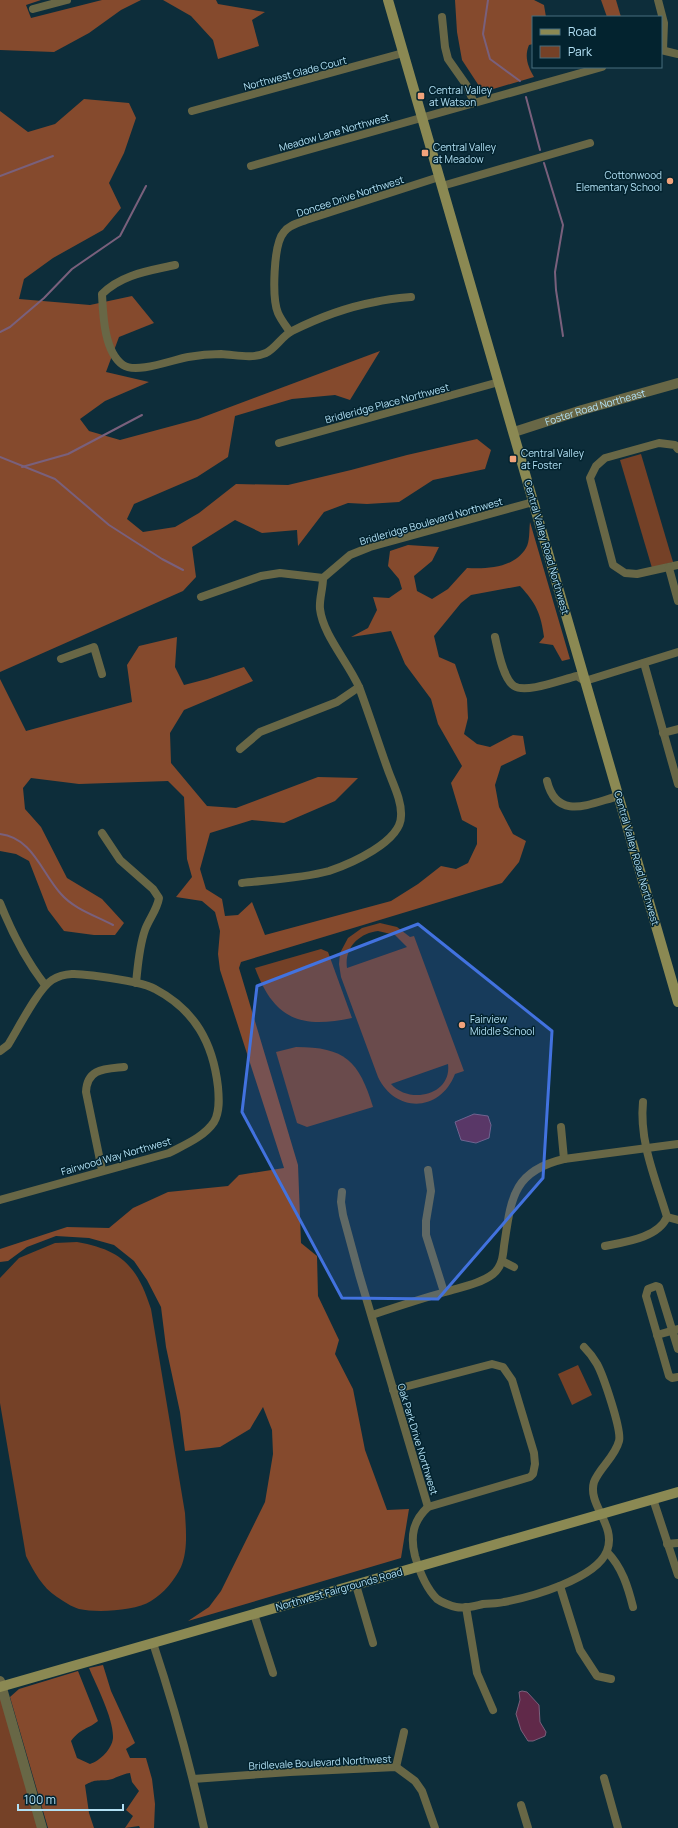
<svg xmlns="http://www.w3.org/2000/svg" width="678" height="1828" viewBox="0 0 678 1828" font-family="Manrope,sans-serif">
<rect width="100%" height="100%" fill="#0d2d3a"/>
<!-- green -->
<g fill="#754127" fill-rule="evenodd">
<polygon points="641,454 673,562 652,568 620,460"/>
<path d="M380,923L397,927L410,937L414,936L464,1071L455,1074C440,1113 395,1113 378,1077L341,977L339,964L340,953L348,938L362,928ZM378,931L395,935L407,947L347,968C344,947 360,933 378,931ZM448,1064C452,1095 410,1105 391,1084Z"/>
<path d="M321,949L328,952L352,1018C300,1029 274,1019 255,968Z"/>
<path d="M296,1047C345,1047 359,1061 373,1107L307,1127L297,1123L276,1052Z"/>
<path d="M77,1242C122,1250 137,1266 151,1309L185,1513C186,1531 188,1550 181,1567C174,1581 164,1593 151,1601C135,1611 97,1613 79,1609C72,1607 63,1601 57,1597C42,1587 34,1572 26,1556L0,1403V1278L19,1258L55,1243Z"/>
<polygon points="578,1365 592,1395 572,1405 558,1374"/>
<polygon points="0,1681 42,1828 0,1828"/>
</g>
<!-- forest -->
<g fill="#854a2d">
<polygon points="0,0 41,0 26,5 31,18 102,0 141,0 121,10 89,33 54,52 0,50"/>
<polygon points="163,0 216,0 218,4 265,12 252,20 259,46 218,59 213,40 191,16"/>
<path d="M455,0H534L544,5L546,17H533V44L529,45C524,57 528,67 534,77L483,92L462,60L457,32Z"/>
<polygon points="601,0 616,0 621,17 607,17"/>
<polygon points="84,99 129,103 136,118 124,153 109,183 121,208 103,230 53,258 24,279 19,299 90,305 132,296 154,323 119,337 106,372 149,382 105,401 80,419 89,431 120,440 198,419 380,351 350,400 335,395 292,399 235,416 228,457 197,477 134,504 127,519 143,532 175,527 199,513 236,484 288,485 351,470 407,455 477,439 491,450 485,469 433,480 399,502 367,504 348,503 324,512 298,546 297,530 262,533 235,520 192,547 196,577 183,591 0,672 0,111 28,132 55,124"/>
<path d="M530,522L570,659L562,661L553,645L539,643L544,637C541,614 536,603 520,586L471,595L461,603L434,636L439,657L455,664L467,699L468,718L464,734L477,744L490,747L513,735L523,736L526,754L501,766L495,785L499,807L513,834L526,841L519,862L502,883L241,962L239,968L298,1165L301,1243L317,1256L318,1296L339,1340L335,1354L353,1389L365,1450L387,1510L409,1509L401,1558L188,1621L209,1607L221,1591L265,1502L273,1454L272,1430L263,1407L250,1429L220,1447L185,1451L180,1412L166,1347L161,1307L147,1280L134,1261L114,1245L89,1238L56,1236L27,1247L8,1261L0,1262V1249L67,1227L109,1228L133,1208L168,1192L228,1186L239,1175L284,1168L220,970L218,954L220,931L215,912L202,901L176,897L192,877L187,859L184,797L168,781L79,784L31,778L23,788L25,809L41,827L67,878L102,899L124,923L115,935H94L64,931L48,910L29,861L16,854L0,851V679L26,731L132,702L127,665L139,646L177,637L175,667L184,685L207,679L244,667L253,681L184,710L170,733L171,763L207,806L236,808L318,777L358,778L335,801L284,823L252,820L210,833L200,869L206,889L222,899L225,916L238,915L252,902L265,935L391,901L418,884L441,866L456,869L468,863L477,844V828L462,820L451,783L462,766L438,724L431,699L405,664L391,631L351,637L368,628L377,610L373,597L389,598L402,589L399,579L388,566L390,551L408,545L439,547L432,561L414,576L417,591L432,599L448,589L467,568C488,569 514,568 526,548C530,542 529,530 530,522Z"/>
<path d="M103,1665L111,1691L135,1743L126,1749L130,1758H146L152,1779L155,1804L154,1828H140L139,1826L125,1828L133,1816L126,1810L139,1791L132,1782L130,1773C121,1774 115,1779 108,1780C96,1781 96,1779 85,1785L89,1813L94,1828H48L10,1697L19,1689L78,1671L98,1721C87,1730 82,1727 71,1741L77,1758L90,1764C100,1761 112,1749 113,1738C114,1719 96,1685 89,1668Z"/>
</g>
<!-- water -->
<g fill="#602949" stroke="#79607c">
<polygon points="474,1114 488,1116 491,1125 489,1138 476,1143 461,1140 455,1122"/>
<polygon points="522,1691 527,1692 539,1705 540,1722 546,1732 545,1736 533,1741 528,1741 521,1730 516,1714 520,1700 519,1692"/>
</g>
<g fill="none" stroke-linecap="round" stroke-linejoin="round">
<!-- stream -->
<g stroke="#79607c" stroke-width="2">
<polyline points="488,0 483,34 490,59 520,81"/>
<polyline points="526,97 540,150"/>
<polyline points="544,163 563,225 555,272 556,290 563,336"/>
<polyline points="0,176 53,156"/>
<polyline points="0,332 10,327 44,298 72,269 120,236 146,186"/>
<polyline points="0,457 55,479 109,525 162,559 183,570"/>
<polyline points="22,467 68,454 142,415"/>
<path d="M0,834C33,838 41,872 61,894C74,909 96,916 113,925"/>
</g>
<!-- minor -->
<g stroke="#686746" stroke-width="8">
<polyline points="658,0 664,23 663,50"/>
<polyline points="33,9 67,0"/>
<polyline points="442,17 445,47 448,59 467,86 474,103"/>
<polyline points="661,50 678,54"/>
<polyline points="192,111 403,53"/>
<polyline points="251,166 602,67"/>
<polyline points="442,186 590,143"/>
<path d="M175,265C149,271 122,274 102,294C103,314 104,352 123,365C136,374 172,360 188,357C199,355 210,354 221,354C238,355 251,359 266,353C276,348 282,336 292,331C316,319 348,307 375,302C387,299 399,298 411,297"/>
<path d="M290,332C286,326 281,320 278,313C272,299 273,244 284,232C289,225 298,223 306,220L439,177"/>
<polyline points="279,443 499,382"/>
<polyline points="678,449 675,445 659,443 605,458 596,466 590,478 613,565 625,573 637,574 678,565"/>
<polyline points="669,568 678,601"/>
<polyline points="201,597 261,576 280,573 323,578"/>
<path d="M495,637C498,650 503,679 514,686C526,694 563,679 577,676L585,681L678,652"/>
<polyline points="61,659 94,647 102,674"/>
<polyline points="644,663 678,784"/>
<polyline points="663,733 678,729"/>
<polyline points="240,749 260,732 337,702 359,687"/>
<path d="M547,781C557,822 591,803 619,796"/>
<path d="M102,833L120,860L153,889L159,898C157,910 149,919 145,930C139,947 138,965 136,983"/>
<path d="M242,883C269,880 304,878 329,871C350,864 401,842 401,816C402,801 393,784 388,770C378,742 369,714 359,687C348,662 323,635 320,609C319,599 323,589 323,578L350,555L370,547L533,502"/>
<path d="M0,903C12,933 25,959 45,985"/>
<path d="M0,1051L8,1045C18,1029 38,989 52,980C66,971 81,974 96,976C111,978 143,982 155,989C195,1010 213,1043 218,1087C219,1098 220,1112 214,1122C204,1137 184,1145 169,1153L0,1200"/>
<polyline points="561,1127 564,1159"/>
<path d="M102,1170L86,1092C87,1068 105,1069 124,1067"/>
<polyline points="428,1170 431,1191 426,1221 426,1235 444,1292"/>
<polyline points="342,1192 341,1202 343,1215 359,1274 428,1507"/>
<polyline points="667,1217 678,1220"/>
<path d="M605,1246C625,1242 658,1238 667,1217C656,1180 639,1142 643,1102"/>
<polyline points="502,1261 514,1267"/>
<path d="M372,1315C396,1307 420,1299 445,1292C461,1287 480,1284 493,1274C502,1267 503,1256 504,1246C511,1200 512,1171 564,1159L678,1144"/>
<polyline points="657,1335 678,1329"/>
<polyline points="678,1349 659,1287 656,1286 648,1289 646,1296 669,1376 672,1378 678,1377"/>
<path d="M393,1390L492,1364L503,1367L512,1380L534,1453L535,1464L533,1474L530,1477L428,1507C413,1521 410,1536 415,1556C419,1570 426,1588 437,1599C441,1602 451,1606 456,1607C465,1609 474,1606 483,1604C490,1603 497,1604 504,1602C531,1597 596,1579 607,1551C617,1525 587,1505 594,1482C600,1467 615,1457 619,1441C622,1430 603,1375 597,1364C593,1357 589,1352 584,1347"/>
<polyline points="653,1499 678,1575"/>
<polyline points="667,1544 678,1543"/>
<path d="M607,1552C622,1567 628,1587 633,1607"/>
<polyline points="356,1585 373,1643"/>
<polyline points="560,1586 580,1650 597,1676 611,1679"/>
<polyline points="466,1607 477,1673 493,1710"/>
<polyline points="254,1614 273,1673"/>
<path d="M153,1643C174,1706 190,1764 204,1828"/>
<polyline points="396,1767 404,1732"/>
<polyline points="604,1778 618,1828"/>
<polyline points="193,1779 290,1772 396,1767 415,1781 422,1791 435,1828"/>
<polyline points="521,1805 528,1828"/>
</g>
<!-- tertiary -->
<g stroke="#686746" stroke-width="10">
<path id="s1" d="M514,432L582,410L678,383"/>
<polyline points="0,1681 42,1828"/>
</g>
<!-- secondary -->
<g stroke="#8b8953" stroke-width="10">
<polyline points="388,0 678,1002"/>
<polyline points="0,1687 678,1492"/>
</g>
</g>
<!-- marked area -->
<path fill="#4272df" fill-opacity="0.2" stroke="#4272df" stroke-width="3" stroke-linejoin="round" d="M418,924L552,1031L543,1178L438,1299L342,1298L242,1112L257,986Z"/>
<!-- markers -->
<g fill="#f1a27b" stroke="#03232f" stroke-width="1.5">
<rect x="417" y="92" width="8" height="8" rx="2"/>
<rect x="421" y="149" width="8" height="8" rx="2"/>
<circle cx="670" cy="181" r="4"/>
<rect x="509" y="455" width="8" height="8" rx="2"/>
<circle cx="462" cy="1025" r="4"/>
</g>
<g text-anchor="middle" stroke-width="3" stroke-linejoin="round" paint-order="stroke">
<!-- street labels -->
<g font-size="10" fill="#b2e0f4" stroke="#03232f">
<text transform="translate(295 73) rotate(-15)" y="4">Northwest Glade Court</text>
<text transform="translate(334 132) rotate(-16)" y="4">Meadow Lane Northwest</text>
<text transform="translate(350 196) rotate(-18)" y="4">Doncee Drive Northwest</text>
<text transform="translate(387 403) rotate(-15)" y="4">Bridleridge Place Northwest</text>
<text dy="4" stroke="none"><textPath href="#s1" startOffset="85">Foster Road Northeast</textPath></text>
<text transform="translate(431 521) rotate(-16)" y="4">Bridleridge Boulevard Northwest</text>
<text transform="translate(547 547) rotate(74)" y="4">Central Valley Road Northwest</text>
<text transform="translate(637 858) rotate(74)" y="4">Central Valley Road Northwest</text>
<text transform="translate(116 1156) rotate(-16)" y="4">Fairwood Way Northwest</text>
<text transform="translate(418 1439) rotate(73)" y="4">Oak Park Drive Northwest</text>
<text transform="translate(339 1589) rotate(-16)" y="4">Northwest Fairgrounds Road</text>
<text transform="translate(320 1762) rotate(-3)" y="4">Bridlevale Boulevard Northwest</text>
</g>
<!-- poi labels -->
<g font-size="10" fill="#b2e0f4" stroke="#03232f" text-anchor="start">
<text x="429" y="94">Central Valley<tspan x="429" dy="12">at Watson</tspan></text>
<text x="433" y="151">Central Valley<tspan x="433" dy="12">at Meadow</tspan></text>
<text x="662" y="179" text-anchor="end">Cottonwood<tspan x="662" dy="12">Elementary School</tspan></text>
<text x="521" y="457">Central Valley<tspan x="521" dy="12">at Foster</tspan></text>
<text x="470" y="1023">Fairview<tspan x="470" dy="12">Middle School</tspan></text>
</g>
</g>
<!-- legend -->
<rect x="532" y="16" width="130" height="52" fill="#03232f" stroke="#496f7e"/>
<rect x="540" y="29" width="20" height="6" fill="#8b8953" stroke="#496f7e"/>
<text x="568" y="36" font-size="12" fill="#b2e0f4">Road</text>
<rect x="540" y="46" width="20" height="12" fill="#754127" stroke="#496f7e"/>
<text x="568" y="56" font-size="12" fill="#b2e0f4">Park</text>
<!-- scale -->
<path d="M18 1804v6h105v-6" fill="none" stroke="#b2e0f4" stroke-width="2"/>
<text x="24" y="1804" font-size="12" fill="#b2e0f4" stroke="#03232f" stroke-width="3" paint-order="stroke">100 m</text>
</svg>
